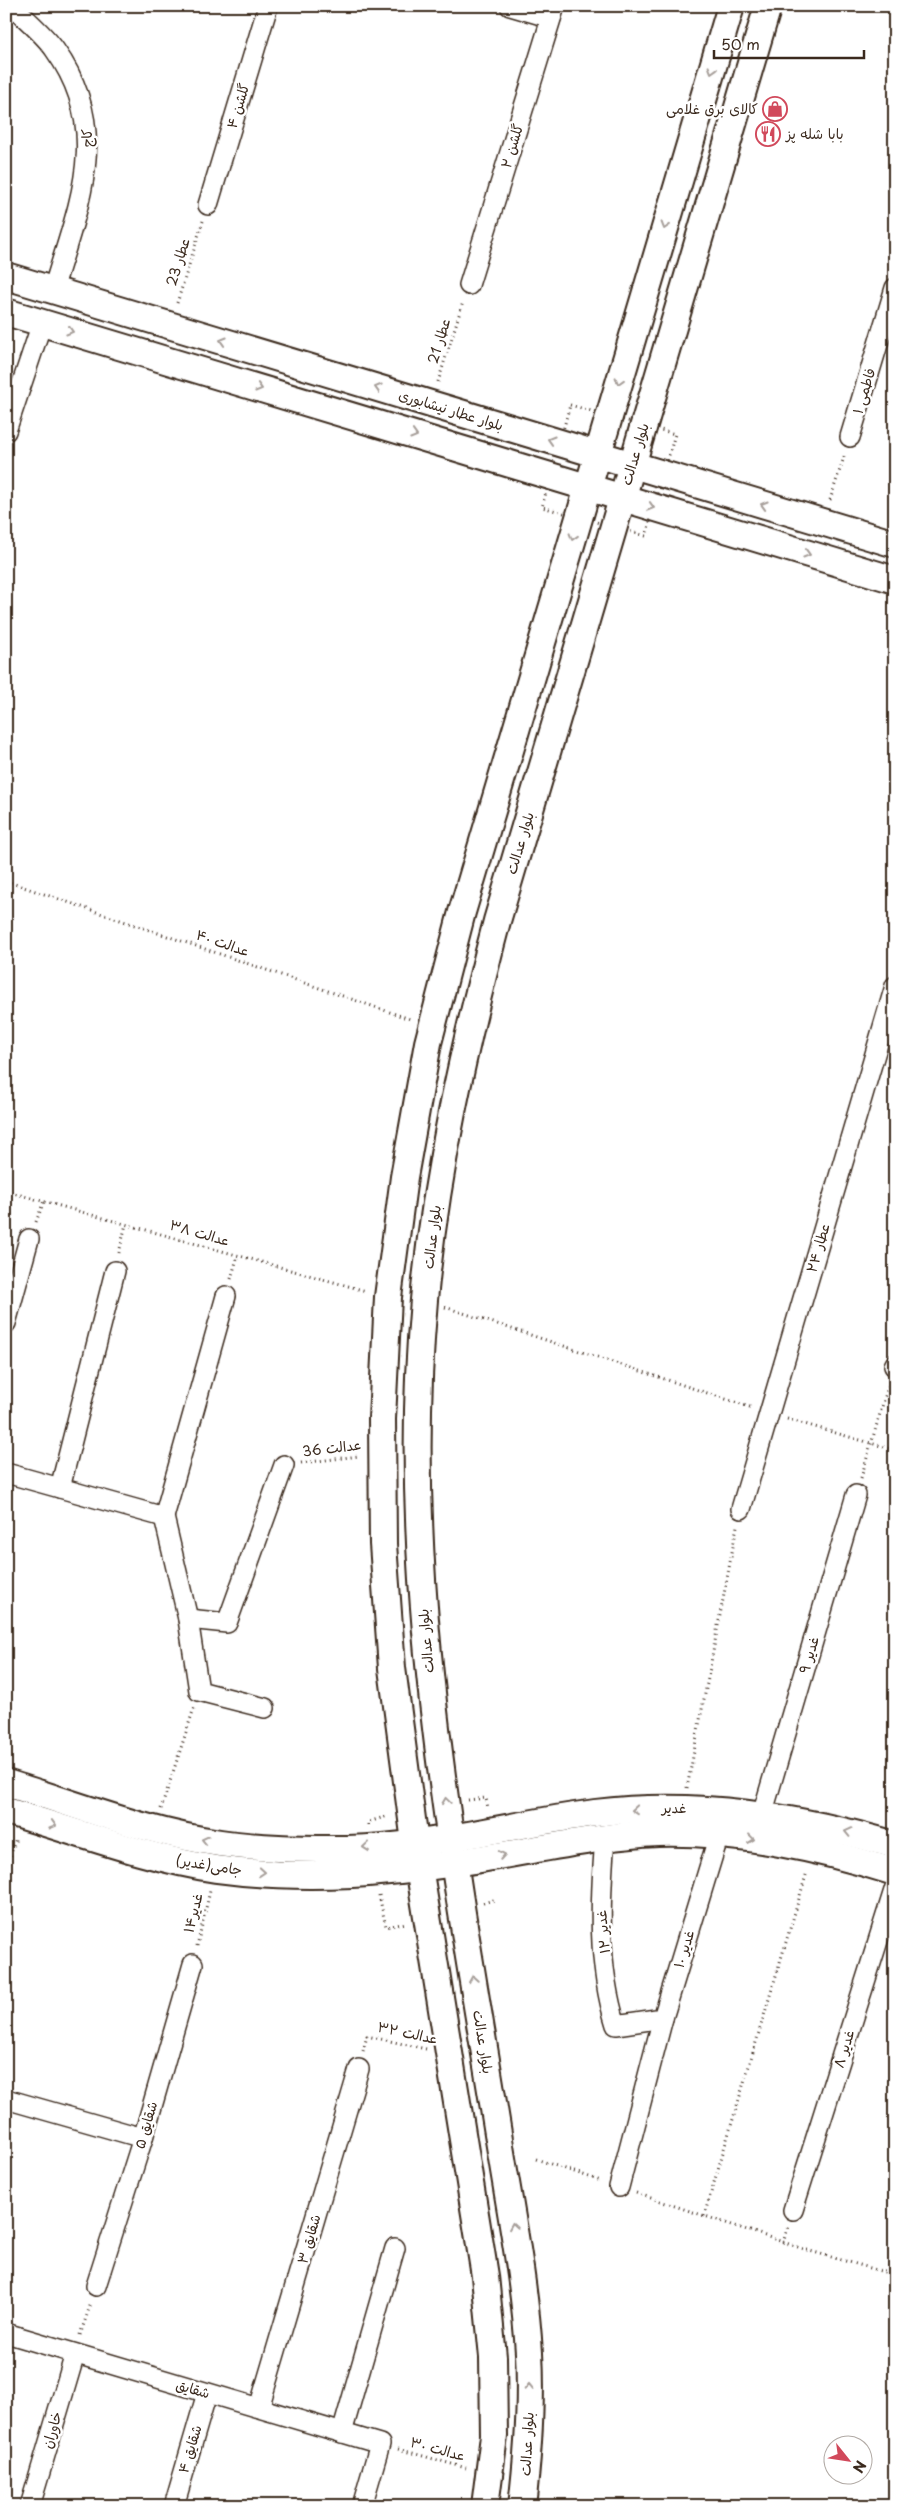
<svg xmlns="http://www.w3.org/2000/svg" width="901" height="2512" viewBox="0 0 901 2512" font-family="'Playpen Sans','Playpen Sans Arabic',sans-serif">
<rect width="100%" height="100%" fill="#fff"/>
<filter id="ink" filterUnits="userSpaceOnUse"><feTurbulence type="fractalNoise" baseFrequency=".02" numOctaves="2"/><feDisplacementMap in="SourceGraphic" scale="10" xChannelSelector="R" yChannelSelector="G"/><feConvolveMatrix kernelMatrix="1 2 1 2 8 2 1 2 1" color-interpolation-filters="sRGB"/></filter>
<g filter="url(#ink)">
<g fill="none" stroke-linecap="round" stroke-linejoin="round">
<defs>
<g id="street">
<path d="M13,6C26,20 44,34 55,50C113,131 78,205 53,290"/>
<polyline points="510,6 551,18"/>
<polyline points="208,205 268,6"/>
<polyline points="469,285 555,6"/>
<polyline points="6,431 42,323"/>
<polyline points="850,437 895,288"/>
<polyline points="6,1323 29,1239"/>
<polyline points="894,1366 895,1364"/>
<polyline points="6,1473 164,1517 226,1296"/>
<polyline points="60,1488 115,1271"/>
<polyline points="741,1509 895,986"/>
<polyline points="164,1517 188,1619 199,1691 265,1708"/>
<polyline points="188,1619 227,1623 284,1465"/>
<polyline points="762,1815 856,1495"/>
<path d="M605,1838C600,1900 597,1965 616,2025L663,2018L719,1835"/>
<polyline points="6,2099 143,2138"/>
<polyline points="619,2187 663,2018"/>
<polyline points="793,2210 895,1887"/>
<polyline points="96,2286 143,2138 193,1964"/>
<polyline points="6,2333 380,2444 362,2506"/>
<polyline points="259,2408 359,2069"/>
<polyline points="342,2433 395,2248"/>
<polyline points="30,2506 75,2354"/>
<polyline points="174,2506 207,2393"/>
</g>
<g id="secondary">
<polyline points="6,276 895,544"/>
<polyline points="6,312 895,580"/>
<path d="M6,1783C76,1804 148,1833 220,1843C262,1849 305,1849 347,1849C431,1847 512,1824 595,1813C697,1801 796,1816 895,1845"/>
<path d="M6,1811C75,1831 145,1858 216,1869C260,1875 308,1876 352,1874C414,1871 476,1860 537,1849C577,1842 617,1835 658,1833C739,1831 818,1848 895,1872"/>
<polyline points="485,2506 494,2436 493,2357 485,2276 415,1842 392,1668 383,1544 382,1419 388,1297 404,1177 428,1043 462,912 731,6"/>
<path d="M522,2506C528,2455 532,2405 529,2353C525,2284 511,2215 500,2146C485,2051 468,1956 454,1861C426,1675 407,1488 424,1300C436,1171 464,1046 497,921L768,6"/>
</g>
</defs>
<!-- street casing -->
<use href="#street" stroke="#3b2a1e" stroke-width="22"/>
<!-- secondary casing -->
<use href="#secondary" stroke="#3b2a1e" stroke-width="30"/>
<!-- path -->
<g stroke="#3b2a1e" stroke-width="3" stroke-dasharray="1 4" stroke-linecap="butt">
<polyline points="177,303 203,221"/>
<polyline points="438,382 463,302"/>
<polygon points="570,405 675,434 646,536 542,507"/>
<polyline points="830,500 845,454"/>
<polyline points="6,881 410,1019"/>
<polyline points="6,1191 366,1291"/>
<polyline points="36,1222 44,1201"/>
<polyline points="119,1253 126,1224"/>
<polyline points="231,1279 238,1255"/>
<polyline points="445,1307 753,1408"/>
<polyline points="787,1419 895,1450"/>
<polyline points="301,1463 359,1456"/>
<polyline points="861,1478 889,1383"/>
<polyline points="687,1788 737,1526"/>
<polyline points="468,1800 486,1798 488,1808"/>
<polyline points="161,1809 194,1708"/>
<polyline points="368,1825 368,1822 388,1816"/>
<polyline points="6,1870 16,1838"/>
<polyline points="379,1895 386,1927 406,1923"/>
<polyline points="483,1903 497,1899"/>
<polyline points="197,1946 210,1891"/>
<polyline points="363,2051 367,2036 426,2049"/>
<polyline points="536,2159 601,2181"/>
<polyline points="636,2193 810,2251 895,2275"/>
<polyline points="704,2216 807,1872"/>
<polyline points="783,2243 788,2226"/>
<polyline points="80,2335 91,2303"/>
<polyline points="398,2449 466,2468"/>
</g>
<!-- street -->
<use href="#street" stroke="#fff" stroke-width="19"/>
<!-- secondary -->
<use href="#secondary" stroke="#fff" stroke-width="26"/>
</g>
<!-- one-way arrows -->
<defs><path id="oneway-chevron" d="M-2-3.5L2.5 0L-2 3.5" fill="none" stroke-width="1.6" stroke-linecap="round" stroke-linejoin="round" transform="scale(1.25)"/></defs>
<g stroke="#a79f9a">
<use href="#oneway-chevron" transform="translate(712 70) rotate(107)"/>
<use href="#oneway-chevron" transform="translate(665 226) rotate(107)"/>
<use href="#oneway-chevron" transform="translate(70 331) rotate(17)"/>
<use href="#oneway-chevron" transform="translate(223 341) rotate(-163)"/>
<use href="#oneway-chevron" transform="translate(619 381) rotate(107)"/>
<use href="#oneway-chevron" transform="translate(259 388) rotate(17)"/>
<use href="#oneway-chevron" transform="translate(378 388) rotate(-163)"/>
<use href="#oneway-chevron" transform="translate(414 435) rotate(17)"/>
<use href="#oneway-chevron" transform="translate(551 440) rotate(-163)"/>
<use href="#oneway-chevron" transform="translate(764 505) rotate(-163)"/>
<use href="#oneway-chevron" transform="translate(651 507) rotate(17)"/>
<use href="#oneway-chevron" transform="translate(573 537) rotate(107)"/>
<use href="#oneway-chevron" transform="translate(807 554) rotate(17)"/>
<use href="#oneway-chevron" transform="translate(446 1801) rotate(-98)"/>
<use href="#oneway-chevron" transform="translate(635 1810) rotate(175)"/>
<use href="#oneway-chevron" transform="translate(53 1825) rotate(17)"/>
<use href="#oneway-chevron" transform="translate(848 1832) rotate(-167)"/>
<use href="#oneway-chevron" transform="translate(751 1839) rotate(7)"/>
<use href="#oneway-chevron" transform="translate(205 1840) rotate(-167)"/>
<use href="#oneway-chevron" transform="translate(366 1847) rotate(174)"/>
<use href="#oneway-chevron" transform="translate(502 1855) rotate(-10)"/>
<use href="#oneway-chevron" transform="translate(262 1872) rotate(5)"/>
<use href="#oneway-chevron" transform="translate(473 1979) rotate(-99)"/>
<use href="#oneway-chevron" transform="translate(513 2226) rotate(-99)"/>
<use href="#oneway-chevron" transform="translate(529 2387) rotate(-91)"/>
</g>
</g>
<!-- icons -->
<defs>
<symbol id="shop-ring" viewBox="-11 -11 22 22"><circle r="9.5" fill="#fff" stroke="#d1495b" stroke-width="1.5"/><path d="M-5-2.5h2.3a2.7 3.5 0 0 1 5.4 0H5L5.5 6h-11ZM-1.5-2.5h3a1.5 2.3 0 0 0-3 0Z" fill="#d1495b"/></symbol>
<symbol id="restaurant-ring" viewBox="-11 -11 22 22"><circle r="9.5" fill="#fff" stroke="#d1495b" stroke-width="1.5"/><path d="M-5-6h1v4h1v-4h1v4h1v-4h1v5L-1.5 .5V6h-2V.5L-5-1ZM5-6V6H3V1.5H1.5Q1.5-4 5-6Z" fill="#d1495b"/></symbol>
</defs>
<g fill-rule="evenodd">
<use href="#shop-ring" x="761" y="95" width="28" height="28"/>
<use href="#restaurant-ring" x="754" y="120" width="28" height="28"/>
</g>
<g text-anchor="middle" stroke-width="5" stroke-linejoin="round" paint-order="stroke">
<!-- street labels -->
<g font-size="14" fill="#3b2a1e" stroke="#fff">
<text transform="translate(238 106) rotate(-73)" y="5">گلشن ۴</text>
<text transform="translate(87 138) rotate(-92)" y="5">کاج</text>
<text transform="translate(512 146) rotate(-73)" y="5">گلشن ۲</text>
<text transform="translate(178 262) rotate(-73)" y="5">عطار 23</text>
<text transform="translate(439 341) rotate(-73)" y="5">عطار 21</text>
<text transform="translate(864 391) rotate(-73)" y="5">فاطمی ۱</text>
<text transform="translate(451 410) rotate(17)" y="5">بلوار عطار نیشابوری</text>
<text transform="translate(635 454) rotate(-73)" y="5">بلوار عدالت</text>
<text transform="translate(520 843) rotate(-73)" y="5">بلوار عدالت</text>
<text transform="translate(223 943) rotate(19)" y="5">عدالت ۴۰</text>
<text transform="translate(200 1233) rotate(16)" y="5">عدالت ۳۸</text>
<text transform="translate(432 1237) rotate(-83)" y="5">بلوار عدالت</text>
<text transform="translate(818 1248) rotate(-74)" y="5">عطار ۲۴</text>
<text transform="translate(332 1448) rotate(-7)" y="5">عدالت 36</text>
<text transform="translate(426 1641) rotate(-95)" y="5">بلوار عدالت</text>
<text transform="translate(809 1655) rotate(-74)" y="5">غدیر ۹</text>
<text transform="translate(674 1808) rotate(1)" y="5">غدیر</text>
<text transform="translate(209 1865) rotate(9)" y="5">جامی(غدیر)</text>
<text transform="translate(193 1913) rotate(-76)" y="5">غدیر۱۴</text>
<text transform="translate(603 1932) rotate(-95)" y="5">غدیر ۱۲</text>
<text transform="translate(684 1949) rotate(-73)" y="5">غدیر ۱۰</text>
<text transform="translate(408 2033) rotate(12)" y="5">عدالت ۳۲</text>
<text transform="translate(483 2042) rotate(81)" y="5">بلوار عدالت</text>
<text transform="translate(844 2049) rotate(-73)" y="5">غدیر ۸</text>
<text transform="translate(146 2125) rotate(-74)" y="5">شقایق ۵</text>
<text transform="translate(309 2239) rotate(-74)" y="5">شقایق ۳</text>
<text transform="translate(193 2389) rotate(16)" y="5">شقایق</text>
<text transform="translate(52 2430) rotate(-74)" y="5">خاوران</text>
<text transform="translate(527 2444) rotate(-87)" y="5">بلوار عدالت</text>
<text transform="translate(190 2449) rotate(-73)" y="5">شقایق ۴</text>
<text transform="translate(438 2449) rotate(15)" y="5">عدالت ۳۰</text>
</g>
<!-- poi labels -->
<g font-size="14" fill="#3b2a1e" stroke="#fff" text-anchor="end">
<text x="758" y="114">کالای برق غلامی</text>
<text x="786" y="139" text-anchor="start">بابا شله پز</text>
</g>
</g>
<!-- margin -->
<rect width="901" height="2512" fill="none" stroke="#fff" stroke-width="25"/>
<rect x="12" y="12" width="876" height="2487" fill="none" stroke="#3b2a1e" stroke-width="2" filter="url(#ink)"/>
<!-- north arrow -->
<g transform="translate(848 2460) rotate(120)"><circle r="24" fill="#ffffff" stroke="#b1aaa5"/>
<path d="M0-4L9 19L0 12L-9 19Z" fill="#d1495b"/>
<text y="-8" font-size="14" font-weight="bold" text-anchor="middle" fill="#3b2a1e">N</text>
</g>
<!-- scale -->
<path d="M714 50v8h150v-8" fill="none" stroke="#3b2a1e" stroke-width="2.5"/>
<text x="721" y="50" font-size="15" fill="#3b2a1e" stroke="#ffffff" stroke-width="4" paint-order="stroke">50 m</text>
</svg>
